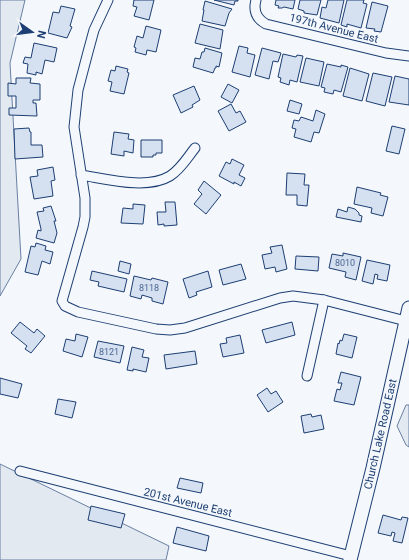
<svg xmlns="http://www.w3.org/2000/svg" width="409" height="560" viewBox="0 0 409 560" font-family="Roboto,sans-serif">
<rect width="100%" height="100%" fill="#f4f7fb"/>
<!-- green -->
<g fill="#e3e9f0" stroke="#687fa3">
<polygon points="0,0 25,0 10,63 21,259 0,296"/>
<polygon points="406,405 409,405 409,447 406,445 397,426"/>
<polygon points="0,464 169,546 166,560 0,560"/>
</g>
<!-- building -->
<g fill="#d5e0f0" stroke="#1d3f73">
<polygon points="134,0 154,0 149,20 134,16 137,7 133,6"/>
<polygon points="214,0 238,0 238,1 235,1 234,5"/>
<polygon points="276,0 295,0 293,9 284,7 282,8 278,8 279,6 275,5"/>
<polygon points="300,0 321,0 317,15 304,13 304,11 298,9"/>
<polygon points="328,0 344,0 339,23 320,18 322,7 326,8"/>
<polygon points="347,0 364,0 363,3 367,4 361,28 347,24 347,27 341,25"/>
<polygon points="205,1 232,9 229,13 225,26 202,21 204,10 203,10"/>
<polygon points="372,2 388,6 381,32 374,31 375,29 366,28"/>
<polygon points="61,6 75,9 70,26 72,27 67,38 48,33 53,12 59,13"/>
<polygon points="200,24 223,30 220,49 195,43"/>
<polygon points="146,26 161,30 156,52 147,50 146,55 135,52 136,48 134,47 137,36 143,38"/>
<polygon points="34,43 57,48 54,62 45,60 42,74 36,72 36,75 27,73 28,64 23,63 25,57 31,58"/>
<polygon points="239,46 248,48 247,53 255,55 250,77 232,72"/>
<polygon points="205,48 222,53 219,67 216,66 216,68 215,68 213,73 193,67 195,58 200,59 202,52 204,52"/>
<polygon points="262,48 281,53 278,62 273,61 269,79 255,75"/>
<polygon points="283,54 296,57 297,55 303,56 297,82 290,80 289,85 280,82 281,78 278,77"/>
<polygon points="306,58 324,62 319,86 300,82"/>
<polygon points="327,64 341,67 341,65 348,67 341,92 334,90 333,94 324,92 325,88 321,87"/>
<polygon points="116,66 128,69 127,72 129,73 124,94 110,91 112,82 108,81 111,70 115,71"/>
<polygon points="350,68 369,74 362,101 343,96"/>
<polygon points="373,73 392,77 385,106 366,101"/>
<polygon points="395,76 409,79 409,105 389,102"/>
<polygon points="16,78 31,78 30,83 40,84 40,100 33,100 33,103 36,103 37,116 9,115 9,108 16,108 16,96 8,96 8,83 16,84"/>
<polygon points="228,84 239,90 232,103 221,97"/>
<polygon points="194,86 200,100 192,105 193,107 181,113 173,95"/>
<polygon points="290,100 302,104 299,114 287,111"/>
<polygon points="231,104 236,113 240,111 246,122 229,131 218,111"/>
<polygon points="316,110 325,114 319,133 314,132 311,142 294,137 296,129 292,128 294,120 299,121 301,117 313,121"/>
<polygon points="392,126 405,129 399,154 386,151"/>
<polygon points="29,128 30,132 31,132 31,145 42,145 43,157 15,159 14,129"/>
<polygon points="114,132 129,134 128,139 134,140 133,153 124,151 124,156 111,154"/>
<polygon points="141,140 162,140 162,153 156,153 156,155 153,155 153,157 141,157"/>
<polygon points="232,159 244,165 239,175 245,178 241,186 234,182 234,184 219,176 226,162 230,164"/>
<polygon points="53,167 55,180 51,181 53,196 34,199 30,177 38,176 37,170"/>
<polygon points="287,173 305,174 304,185 309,185 307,206 297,205 297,195 286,195"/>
<polygon points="204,181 221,195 206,214 194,204 202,194 198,190"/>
<polygon points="357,187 381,193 380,195 388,197 383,216 371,213 372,208 354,204"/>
<polygon points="165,202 175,202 177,225 164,226 164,224 158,225 157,212 166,212"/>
<polygon points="133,204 145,205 143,224 121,223 123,208 133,209"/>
<polygon points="51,206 56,221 54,221 57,233 54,243 36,238 38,230 41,231 41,229 37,212 44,211 43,208"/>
<polygon points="348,207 355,209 359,213 359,215 362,216 361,222 336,217 338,209 347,212"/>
<polygon points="36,243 46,246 45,250 53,252 50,264 42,261 38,275 25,272 31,246 35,247"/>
<polygon points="282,245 287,269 276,272 275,267 265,269 262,255 272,253 270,247"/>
<polygon points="343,253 361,257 356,280 345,277 346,272 329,268 332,254 343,256"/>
<polygon points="296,256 319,257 318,271 295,269"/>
<polygon points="367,260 390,265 387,281 377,279 378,275 375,274 373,284 362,281"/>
<polygon points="120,261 131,264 129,274 118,271"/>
<polygon points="241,264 246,279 223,285 219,270"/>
<polygon points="92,271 127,279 124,292 98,286 99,282 90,280"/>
<polygon points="208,271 212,287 196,292 197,295 189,298 183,279"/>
<polygon points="134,276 151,280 152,278 168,282 163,304 152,301 152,298 142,295 141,299 130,296"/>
<polygon points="20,322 34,333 37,329 45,336 31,353 25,349 27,346 11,333"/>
<polygon points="292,322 295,335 266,343 262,330"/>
<polygon points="76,334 88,337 82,357 63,351 66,339 75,341"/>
<polygon points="344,334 357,337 352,358 336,354 338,343 339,344 340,340 342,341"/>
<polygon points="240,335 244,353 223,357 220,344 227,343 226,338"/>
<polygon points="98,341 124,346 120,363 94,357"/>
<polygon points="132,347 144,350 142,357 149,358 146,372 133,369 133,371 127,370"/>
<polygon points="195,351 197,364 166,369 164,355"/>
<polygon points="341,372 361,377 354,405 334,401 337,389 340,390 342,383 338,383"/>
<polygon points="0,378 22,384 18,398 0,394"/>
<polygon points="267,388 271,394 276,391 283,402 268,412 257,395"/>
<polygon points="58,399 76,402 72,418 55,414"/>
<polygon points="311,414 312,417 321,415 324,429 304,433 301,416"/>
<polygon points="180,478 203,483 201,493 177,488"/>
<polygon points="91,506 125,514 121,528 88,520"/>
<polygon points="383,515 401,520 402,517 408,518 402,543 393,541 395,533 392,532 391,536 378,533"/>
<polygon points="177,527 209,536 206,551 173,543"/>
</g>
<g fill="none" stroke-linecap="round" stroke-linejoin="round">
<defs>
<g id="street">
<polyline points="108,0 94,30 88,52 78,90 74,127 85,198 85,217 83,227 62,301 65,306 78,312 156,329 170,330 185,328 280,298 293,296 324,300 406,321"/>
<path d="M256,0C253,11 257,19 266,24L386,53L409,56"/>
<path d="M81,175C107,179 147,190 170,176C181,169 187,158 195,148"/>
<polyline points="307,376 324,300"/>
<path d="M20,471C130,500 241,527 351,556"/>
</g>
<polyline id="secondary" points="350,560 373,468 409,308"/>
</defs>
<!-- street casing -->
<use href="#street" stroke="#1d3f73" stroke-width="11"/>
<!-- secondary casing -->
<use href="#secondary" stroke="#1d3f73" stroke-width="15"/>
<!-- street -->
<use href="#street" stroke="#f4f7fb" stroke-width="9"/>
<!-- secondary -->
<use href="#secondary" stroke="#f4f7fb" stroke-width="13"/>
</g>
<g text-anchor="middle" stroke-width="3" stroke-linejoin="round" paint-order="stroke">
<!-- number labels -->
<g font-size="9" fill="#4b6792">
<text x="345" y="266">8010</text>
<text x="149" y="291">8118</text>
<text x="109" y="355">8121</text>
</g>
<!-- street labels -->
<g font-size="11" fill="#1d3f73" stroke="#f4f7fb">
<text transform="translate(334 28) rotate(14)" y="4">197th Avenue East</text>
<text transform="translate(380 434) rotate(-77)" y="4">Church Lake Road East</text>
<text transform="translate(188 502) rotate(14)" y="4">201st Avenue East</text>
</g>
</g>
<!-- north arrow -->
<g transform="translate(32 32) rotate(104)" stroke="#f4f7fb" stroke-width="3" paint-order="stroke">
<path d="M0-3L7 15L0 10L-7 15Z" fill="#1d3f73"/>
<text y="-6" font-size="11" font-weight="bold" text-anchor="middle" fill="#1d3f73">N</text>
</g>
</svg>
